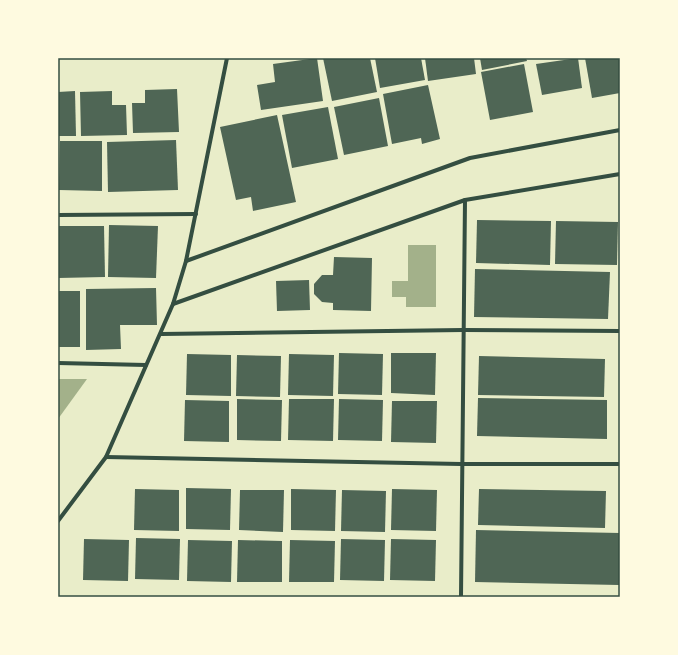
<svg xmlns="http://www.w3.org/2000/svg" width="678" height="655" viewBox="0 0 678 655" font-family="Roboto,sans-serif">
<rect width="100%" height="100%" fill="#e9edc9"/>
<!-- water -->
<g fill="#a3b18a">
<polygon points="408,245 436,245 436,307 406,307 406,297 392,297 392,281 408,281"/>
<polygon points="58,379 87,379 58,419"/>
</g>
<!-- building -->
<g fill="#4f6655">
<polygon points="317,58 323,101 261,110 257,85 275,82 273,64"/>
<polygon points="323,58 370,58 377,92 332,101"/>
<polygon points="375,58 421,58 425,80 380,88"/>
<polygon points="425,58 474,58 476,74 428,81"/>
<polygon points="480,58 526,58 527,61 482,70"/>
<polygon points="578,58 582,88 542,95 536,64"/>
<polygon points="585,58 620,58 620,93 592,98"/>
<polygon points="524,64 533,112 490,120 481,72"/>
<polygon points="428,85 440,139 422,144 421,138 392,144 383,94"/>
<polygon points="177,89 179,132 133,133 132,103 145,103 145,90"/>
<polygon points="75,91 76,136 58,136 58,92"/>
<polygon points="112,91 112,105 126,105 127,135 81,136 80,92"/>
<polygon points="379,98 388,146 344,155 334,107"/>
<polygon points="328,107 338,159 292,168 282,115"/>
<polygon points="277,115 296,202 253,211 251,197 236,200 220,127"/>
<polygon points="176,140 178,190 108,192 107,142"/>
<polygon points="60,141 102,141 102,191 59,190"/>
<polygon points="477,220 551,221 550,265 476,263"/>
<polygon points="556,221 618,222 617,265 555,264"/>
<polygon points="109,225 158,226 156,278 108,277"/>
<polygon points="58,226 104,226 105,277 58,278"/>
<polygon points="334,257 372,258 371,311 333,310 333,303 322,302 314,294 314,284 322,275 333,275"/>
<polygon points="475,269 610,272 608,319 474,317"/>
<polygon points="309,280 310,310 277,311 276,281"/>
<polygon points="156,288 157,325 120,325 121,349 86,350 86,289"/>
<rect x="58" y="291" width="22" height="56"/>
<polygon points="339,353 383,354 382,395 338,394"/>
<polygon points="391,353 436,353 435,395 391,393"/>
<polygon points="187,354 231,355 231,396 186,395"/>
<polygon points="289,354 334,355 333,396 288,395"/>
<polygon points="237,355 281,356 280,397 236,396"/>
<polygon points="479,356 605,359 604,397 478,395"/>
<polygon points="478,398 607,400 607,439 477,436"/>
<polygon points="237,399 282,400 281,441 237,440"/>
<polygon points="289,399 334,399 333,441 288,440"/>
<polygon points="339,399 383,400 382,441 338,440"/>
<polygon points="185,400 229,401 229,442 184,441"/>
<polygon points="392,401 437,401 436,443 391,442"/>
<polygon points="186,488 231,489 230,530 186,529"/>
<polygon points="135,489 179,490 179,531 134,530"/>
<polygon points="291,489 336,490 335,531 291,530"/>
<polygon points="392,489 437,490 436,531 391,530"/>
<polygon points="479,489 606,491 605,528 478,525"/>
<polygon points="240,490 284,490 283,532 239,530"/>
<polygon points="342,490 386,491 385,532 341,531"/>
<polygon points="476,530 620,533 619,585 475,582"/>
<polygon points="136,538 180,539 179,580 135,579"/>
<polygon points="84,539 129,540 128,581 83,580"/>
<polygon points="341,539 385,540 384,581 340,580"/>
<polygon points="391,539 436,540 435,581 390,580"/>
<polygon points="188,540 232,541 231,582 187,581"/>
<polygon points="238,540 282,541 282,582 237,582"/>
<polygon points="290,540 335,541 334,582 289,582"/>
</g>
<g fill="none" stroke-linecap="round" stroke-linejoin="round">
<!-- minor -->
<g stroke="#344e41" stroke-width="4">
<polyline points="58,215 196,214"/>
<polyline points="186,261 470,158 620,130"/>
<polyline points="173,304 465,200 620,174"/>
<polyline points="161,334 463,330 620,331"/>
<polyline points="58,363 146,365"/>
<polyline points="106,457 461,464 620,464"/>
<polyline points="58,521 106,457 173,304 186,261 227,58"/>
<polyline points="461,597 465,200"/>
</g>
</g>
<!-- border -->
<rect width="678" height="655" fill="none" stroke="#fefae0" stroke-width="118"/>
<rect x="59" y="59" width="560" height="537" fill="none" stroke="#344e41" stroke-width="1.5"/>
</svg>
